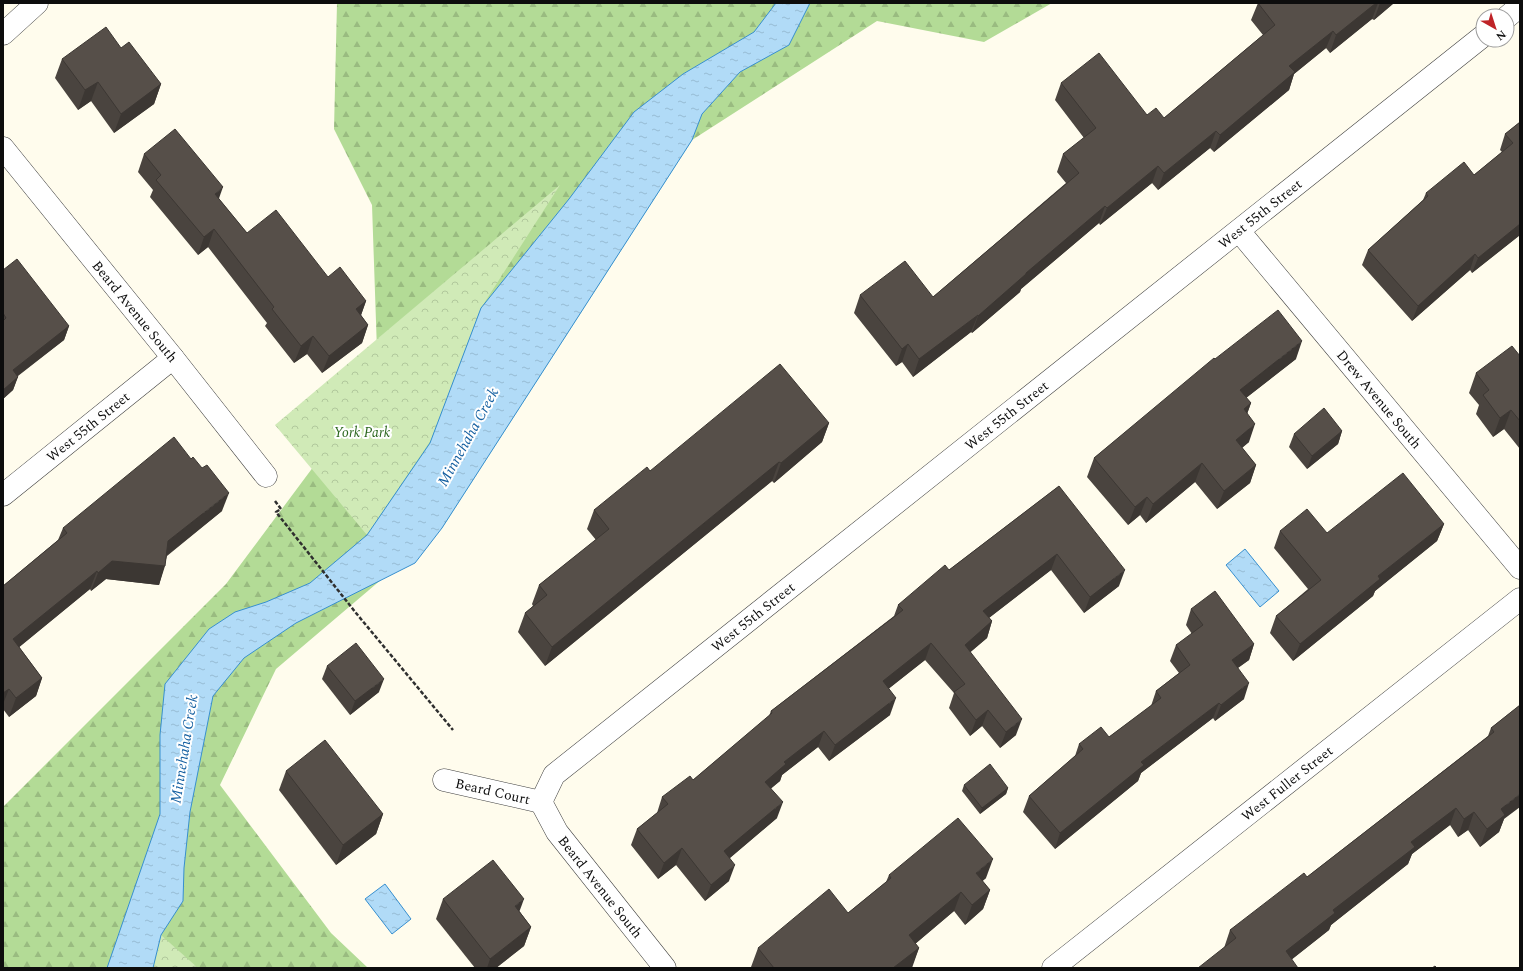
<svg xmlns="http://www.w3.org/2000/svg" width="1523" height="971" viewBox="0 0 1523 971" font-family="Spectral,serif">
<defs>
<pattern id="forest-firs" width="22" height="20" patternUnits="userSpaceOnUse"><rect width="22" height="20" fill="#b3db96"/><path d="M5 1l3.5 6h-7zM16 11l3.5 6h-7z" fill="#99bb80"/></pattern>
<pattern id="park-crowns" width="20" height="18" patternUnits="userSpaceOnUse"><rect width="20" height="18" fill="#d0eab7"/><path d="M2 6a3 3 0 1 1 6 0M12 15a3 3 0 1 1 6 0" fill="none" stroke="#b1c89c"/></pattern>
<pattern id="water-ripples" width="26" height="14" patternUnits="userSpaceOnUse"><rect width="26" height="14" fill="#b1dbf7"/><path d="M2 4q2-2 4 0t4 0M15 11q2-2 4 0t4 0" fill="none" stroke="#97bbd3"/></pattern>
</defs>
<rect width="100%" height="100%" fill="#fffced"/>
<!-- forest -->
<polygon fill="url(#forest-firs)" points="337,3 1052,3 984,42 877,21 692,140 442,528 276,669 220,785 331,933 368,968 3,968 3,807 226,584 378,380 372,205 334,129"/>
<!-- park -->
<g fill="url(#park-crowns)">
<polygon points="560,185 481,308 431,440 367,535 275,425"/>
<polygon points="161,935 198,968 153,968"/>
</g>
<!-- water -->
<g fill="url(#water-ripples)" stroke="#378fcf">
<polygon points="776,3 810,3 789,45 740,72 702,114 692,140 442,528 415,563 296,623 244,658 213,696 190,812 184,868 183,901 161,935 153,968 107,968 160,814 160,735 165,684 209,629 235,612 266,602 310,583 367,535 430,443 481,308 569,199 634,112 683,74 754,32"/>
<polygon points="1245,549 1279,591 1260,607 1226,565"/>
<polygon points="385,884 411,919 392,934 365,899"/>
</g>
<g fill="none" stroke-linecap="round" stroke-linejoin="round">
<defs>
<g id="minor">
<polyline points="1507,17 1520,6"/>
<polyline points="3,34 37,3"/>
<path id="s1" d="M3,148L173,358L266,476"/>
<path id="s2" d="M1239,231L1520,568"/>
<path id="s3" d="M3,495L173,358"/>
<path id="s4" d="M444,780L541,802"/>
<path id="s5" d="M541,802L554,775L1483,36"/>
<path id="s6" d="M541,802L557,832L665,968"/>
<path id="s7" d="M1053,968L1520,599"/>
</g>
</defs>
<!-- minor casing -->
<use href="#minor" stroke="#404040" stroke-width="23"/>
<!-- path -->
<polyline stroke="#2f2f2f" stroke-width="2.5" stroke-dasharray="4 2" stroke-linecap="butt" points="275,501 281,509 276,512 356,613 453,730"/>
<!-- minor -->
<use href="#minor" stroke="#fff" stroke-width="22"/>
</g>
<!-- wall -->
<g fill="#4a443f">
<polygon points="1258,3 1394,3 1374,20 1372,19 1330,53 1326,48 1294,74 1289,90 1214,152 1210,148 1158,190 1152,183 1100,225 1099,223 1021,289 1020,292 972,333 971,332 913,377 902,362 896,366 854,313 860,295 933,297 1066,183 1057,172 1063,154 1084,138 1055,100 1061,83 1147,115 1164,118 1263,35 1251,20"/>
<polygon points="121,48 161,84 154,104 114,133 91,101 78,110 55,78 62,59"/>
<polygon points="1520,122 1520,235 1472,273 1470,270 1412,321 1362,265 1368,250 1423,200 1426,193 1474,175 1502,152 1500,150 1505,134"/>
<polygon points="144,154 219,199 247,233 328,277 366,301 361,315 368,325 362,343 322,373 307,354 294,363 265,326 267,323 208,247 198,255 150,197 153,190 138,172"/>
<polygon points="3,270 69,326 64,340 18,376 13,390 3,399"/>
<polygon points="1520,356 1520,449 1504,429 1493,437 1476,414 1479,405 1469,393 1476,373"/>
<polygon points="1215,359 1296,359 1246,398 1251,403 1247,414 1249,442 1242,448 1256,465 1250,483 1217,509 1195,482 1146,523 1140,515 1128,525 1087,477 1094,458"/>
<polygon points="829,423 822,442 774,483 772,481 545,666 518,632 525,613 533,606 532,604 539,585 596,540 587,529 594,510 650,471"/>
<polygon points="1342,431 1338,444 1307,469 1289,447 1294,434"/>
<polygon points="1059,486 1119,586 1084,613 1051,570 989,618 992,621 987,638 970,652 1016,735 1000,748 982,726 970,736 949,708 954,693 925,660 888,689 890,715 829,761 818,747 782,775 780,781 771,788 777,818 730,858 729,881 705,901 676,865 658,879 631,845 637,829 657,813 662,797 693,780 769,716 771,711 894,616 898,605 949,570"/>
<polygon points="222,511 167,556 159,585 106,579 91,591 90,589 19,647 42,678 36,696 9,717 3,709 3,586 58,540 63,528"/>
<polygon points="1444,524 1437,541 1375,591 1373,596 1293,661 1270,633 1276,616 1308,589 1274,548 1280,531 1327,533"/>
<polygon points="1191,609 1254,644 1249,660 1238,668 1244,699 1215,721 1213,718 1141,773 1138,781 1055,849 1023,812 1029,796 1075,756 1079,744 1109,737 1151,706 1156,691 1179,673 1170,661 1176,645 1192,634 1186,625"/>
<polygon points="327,666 379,692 350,715 322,679"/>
<polygon points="1520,705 1504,819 1499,832 1480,847 1468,830 1458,837 1450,825 1412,854 1408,864 1331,925 1329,930 1292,959 1224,948 1230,930 1307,877 1488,736 1491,728"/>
<polygon points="286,771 383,814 376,834 336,865 279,790"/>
<polygon points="964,785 1008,788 1006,794 980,814 962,791"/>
<polygon points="889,875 986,878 982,881 990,890 983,909 965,925 954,911 915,944 919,948 911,968 751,968 751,967 758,948 848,913 886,882"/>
<polygon points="443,899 520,912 531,927 524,946 496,968 475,968 436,919"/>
</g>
<!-- shaded-wall -->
<g fill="#3c3733">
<polygon points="1376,3 1378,3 1372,19 1330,53 1336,35"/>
<polygon points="1380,3 1394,3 1374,20"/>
<polygon points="1333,31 1326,48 1294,74 1289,90 1214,152 1220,135 1289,66"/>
<polygon points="98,82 91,101 78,110 85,90"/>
<polygon points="161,84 154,104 114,133 121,114"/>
<polygon points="1216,131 1210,148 1158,190 1164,173"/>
<polygon points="1158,166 1152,183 1100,225 1107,208"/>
<polygon points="223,187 217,204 215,194"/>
<polygon points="1105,206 1099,223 1021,289 1020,292 972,333 978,316 1026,273"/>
<polygon points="1520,224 1520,235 1472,273 1478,258"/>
<polygon points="214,229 208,247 198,255 204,237"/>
<polygon points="1475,254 1470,270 1412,321 1418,306"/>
<polygon points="366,301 360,318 356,309"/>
<polygon points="978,315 971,332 913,377 919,359"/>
<polygon points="368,325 362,343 322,373 329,356"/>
<polygon points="69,326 64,340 8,383 13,370"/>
<polygon points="313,336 307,354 294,363 301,346"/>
<polygon points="1302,341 1296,359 1233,408 1240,390"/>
<polygon points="908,344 902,362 896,366 902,349"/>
<polygon points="18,377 13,390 3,399 3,390"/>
<polygon points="1251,403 1244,422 1244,409"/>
<polygon points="1511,410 1504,429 1493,437 1500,418"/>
<polygon points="829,423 822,442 774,483 781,463"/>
<polygon points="1255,424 1249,442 1229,458 1236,440"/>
<polygon points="1342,431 1338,444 1307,469 1312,456"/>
<polygon points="779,462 772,481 545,666 552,647"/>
<polygon points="1202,463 1195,482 1146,523 1153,504"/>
<polygon points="1256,465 1250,483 1217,509 1224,491"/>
<polygon points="229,493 222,511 161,560 168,541"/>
<polygon points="1147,497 1140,515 1128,525 1135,507"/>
<polygon points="1444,524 1437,541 1375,591 1373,596 1293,661 1300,644 1378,576"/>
<polygon points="1057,554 1051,570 977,627 983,611"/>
<polygon points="112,561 165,566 159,585 106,579 91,591 98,573"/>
<polygon points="1125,570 1119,586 1084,613 1090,597"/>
<polygon points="97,571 90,589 6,658 13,639"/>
<polygon points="992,621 987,638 959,662 965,645"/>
<polygon points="931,643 925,660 877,698 883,681"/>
<polygon points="1254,644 1249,660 1226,676 1232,660"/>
<polygon points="42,678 36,696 9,717 16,698"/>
<polygon points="384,679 379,692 350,715 355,701"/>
<polygon points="1249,683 1244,699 1215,721 1221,705"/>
<polygon points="9,689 3,704 3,693"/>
<polygon points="896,698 890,715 829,761 835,745"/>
<polygon points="1219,703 1213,718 1141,773 1138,781 1055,849 1060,833 1141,762"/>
<polygon points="988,710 982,726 970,736 976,720"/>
<polygon points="1022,719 1016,735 1000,748 1006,732"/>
<polygon points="824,731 818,747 782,775 780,781 760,798 765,782 784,762"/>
<polygon points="1008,788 1006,794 980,814 982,808"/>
<polygon points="1520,794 1520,807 1504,819 1499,832 1480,847 1487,829 1501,809"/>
<polygon points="783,802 777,818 719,867 724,851"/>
<polygon points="1456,808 1450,825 1412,854 1408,864 1331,925 1329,930 1281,968 1286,951 1411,842"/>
<polygon points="1474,812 1468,830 1458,837 1464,819"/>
<polygon points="383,814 376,834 336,865 343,845"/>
<polygon points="682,848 676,865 658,879 664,863"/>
<polygon points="993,859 986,878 969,893 976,873"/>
<polygon points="735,865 729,881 705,901 711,885"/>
<polygon points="990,890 983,909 965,925 972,905"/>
<polygon points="961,892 954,911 902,955 909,935"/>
<polygon points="524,899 517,918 515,906"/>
<polygon points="531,927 524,946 496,968 487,968 490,959"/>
<polygon points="919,948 912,968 893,968"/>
</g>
<!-- building -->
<g fill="#564f49" stroke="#3c3733">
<polygon points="1258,3 1376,3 1336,35 1333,31 1289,66 1295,72 1220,135 1216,131 1164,173 1158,166 1107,208 1105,206 1026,273 1026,274 978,316 978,315 919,359 908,344 902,349 860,295 905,261 933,297 1079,173 1063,154 1096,128 1061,83 1099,53 1147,115 1156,108 1164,118 1275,25"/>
<polygon points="106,27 121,48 129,42 161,84 121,114 98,82 85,90 62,59"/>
<polygon points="1520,122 1520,224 1478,258 1475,254 1418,306 1368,250 1428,196 1426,193 1464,162 1474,175 1513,143 1505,134"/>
<polygon points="175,129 223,187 215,194 247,233 276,210 328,277 340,267 366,301 356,309 368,325 329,356 313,336 301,346 272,309 274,307 214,229 204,237 156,180 161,175 144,154"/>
<polygon points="17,259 69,326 13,370 18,377 3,390 3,321 6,318 3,313 3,270"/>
<polygon points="1278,310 1302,341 1240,390 1251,403 1244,409 1255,424 1236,440 1256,465 1224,491 1202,463 1153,504 1147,497 1135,507 1094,458 1214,358 1215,359"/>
<polygon points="1512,346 1520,356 1520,421 1511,410 1500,418 1483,395 1489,390 1476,373"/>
<polygon points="780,364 829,423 781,463 779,462 552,647 525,613 547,595 539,585 609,529 594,510 647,467 650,471"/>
<polygon points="1324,408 1342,431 1312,456 1294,434"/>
<polygon points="174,437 191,459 193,457 202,468 207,465 229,493 168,541 165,566 112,561 98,573 97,571 13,639 42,678 16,698 9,689 3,693 3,586 67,533 63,528"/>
<polygon points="1403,473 1444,524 1378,576 1380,579 1300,644 1276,616 1321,580 1280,531 1307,509 1327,533"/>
<polygon points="1059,486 1125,570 1090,597 1057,554 983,611 992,621 965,645 1022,719 1006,732 988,710 976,720 954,692 965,684 931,643 883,681 896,698 835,745 824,731 784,762 786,764 765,782 783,802 724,851 735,865 711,885 682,848 664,863 637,829 668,804 662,797 690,776 693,780 772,713 771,711 903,610 898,605 945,565 949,570"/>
<polygon points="1215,591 1254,644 1232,660 1249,683 1221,705 1219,703 1141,762 1144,765 1060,833 1029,796 1083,749 1079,744 1101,727 1109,737 1161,698 1156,691 1190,665 1176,645 1203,625 1191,609"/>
<polygon points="356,643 384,679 355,701 327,666"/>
<polygon points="1520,705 1520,794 1501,809 1505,815 1487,829 1474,812 1464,819 1456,808 1411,842 1415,847 1333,910 1335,913 1286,951 1298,968 1198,968 1236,938 1230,930 1304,873 1307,877 1494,732 1491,728"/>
<polygon points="325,740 383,814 343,845 286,771"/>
<polygon points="990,764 1008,788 982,808 964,785"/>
<polygon points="958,818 993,859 976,873 990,890 972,905 961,892 909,935 919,948 893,968 774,968 758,948 829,889 848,913 891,878 889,875"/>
<polygon points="493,860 524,899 515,906 531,927 490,959 443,899"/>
<polygon points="1435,966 1437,968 1432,968"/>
</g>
<g text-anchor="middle" stroke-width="4" stroke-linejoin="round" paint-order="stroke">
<!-- street labels -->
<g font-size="14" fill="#0d0d0d" stroke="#fff">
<text dy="5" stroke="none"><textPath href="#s5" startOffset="932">West 55th Street</textPath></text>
<text dy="5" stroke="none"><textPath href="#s1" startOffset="210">Beard Avenue South</textPath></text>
<text dy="5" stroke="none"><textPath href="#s2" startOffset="219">Drew Avenue South</textPath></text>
<text dy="5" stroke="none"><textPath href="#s5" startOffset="608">West 55th Street</textPath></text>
<text dy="5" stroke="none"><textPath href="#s3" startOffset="109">West 55th Street</textPath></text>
<text dy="5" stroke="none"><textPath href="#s5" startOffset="284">West 55th Street</textPath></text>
<text dy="5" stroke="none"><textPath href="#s7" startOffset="298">West Fuller Street</textPath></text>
<text dy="5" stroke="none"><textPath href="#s4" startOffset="50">Beard Court</textPath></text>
<text dy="5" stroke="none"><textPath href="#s6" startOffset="104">Beard Avenue South</textPath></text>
</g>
<!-- park labels -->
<g font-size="14" font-style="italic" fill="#2a661d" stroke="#fff">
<text x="362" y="437">York Park</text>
</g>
<!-- water labels -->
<g font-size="15" font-style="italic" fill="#1560a1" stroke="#fff">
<text transform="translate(468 437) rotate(-61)" y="5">Minnehaha Creek</text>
<text transform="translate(184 749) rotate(-81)" y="5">Minnehaha Creek</text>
</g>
</g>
<!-- border -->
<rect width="1523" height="971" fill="none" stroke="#0d0d0d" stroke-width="8"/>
<!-- north arrow -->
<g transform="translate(1495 28) rotate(141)"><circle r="19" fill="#ffffff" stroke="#9e9e9e"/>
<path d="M0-3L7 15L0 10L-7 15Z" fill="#bf2327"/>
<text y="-6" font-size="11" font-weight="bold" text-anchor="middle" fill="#0d0d0d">N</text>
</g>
</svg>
